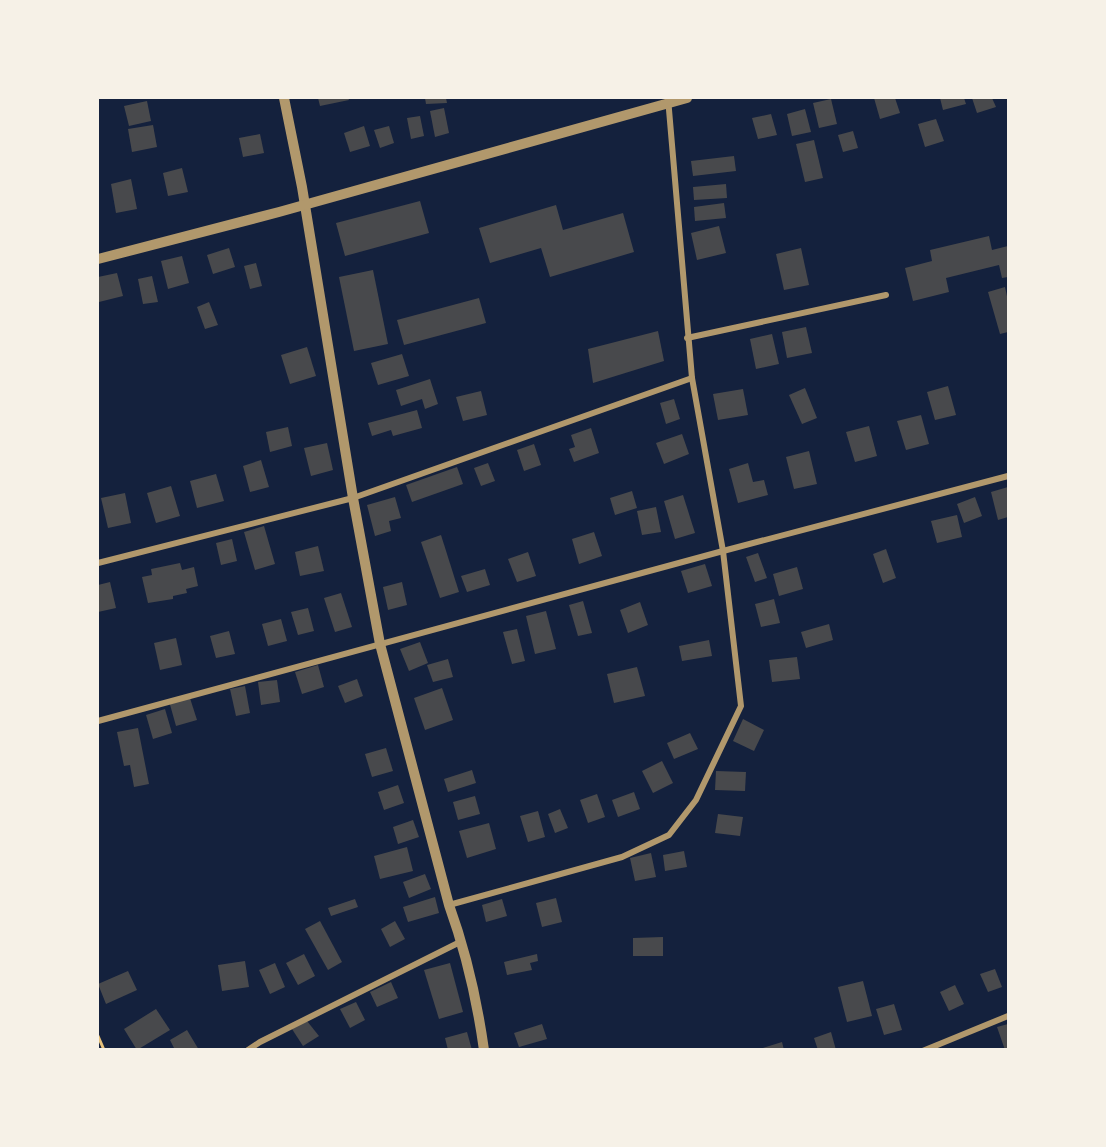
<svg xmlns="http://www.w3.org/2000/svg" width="1106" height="1147" viewBox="0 0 1106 1147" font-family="Inter,sans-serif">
<rect width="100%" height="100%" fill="#14213d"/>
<!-- building -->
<g fill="#48494c">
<polygon points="318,98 348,98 349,100 320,106"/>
<polygon points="425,98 446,98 447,103 426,104"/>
<polygon points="874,98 895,98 900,113 880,119"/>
<polygon points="940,98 964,98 966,104 943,110"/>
<polygon points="972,98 992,98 996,107 977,113"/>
<polygon points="831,99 837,124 819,128 813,103"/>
<polygon points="147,101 151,121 129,126 124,106"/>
<polygon points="444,108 449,133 435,137 430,111"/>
<polygon points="805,109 811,132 792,136 787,114"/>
<polygon points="771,114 777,135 758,139 752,118"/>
<polygon points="420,116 424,136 411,139 407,118"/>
<polygon points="936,119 944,141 925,147 918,124"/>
<polygon points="153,125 157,147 132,152 128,129"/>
<polygon points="364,126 370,146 350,152 344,133"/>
<polygon points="389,126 394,143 380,148 374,130"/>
<polygon points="853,131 858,148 843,152 838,135"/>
<polygon points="260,134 264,153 243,157 239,138"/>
<polygon points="814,140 823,178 805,182 796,144"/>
<polygon points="734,156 736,171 693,176 691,161"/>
<polygon points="182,168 188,192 168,196 163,173"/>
<polygon points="131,179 137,209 116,213 111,184"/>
<polygon points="726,184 727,198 694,200 693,187"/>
<polygon points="420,201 429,233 345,256 336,223"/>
<polygon points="724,203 726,218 695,221 694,207"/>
<polygon points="556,205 563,230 623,213 634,252 550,277 541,248 490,263 479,228"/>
<polygon points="719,226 726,253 697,260 691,233"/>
<polygon points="989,236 992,250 1008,246 1008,277 1002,278 999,265 946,278 949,292 913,301 905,268 932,261 930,250"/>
<polygon points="229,248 235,267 213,274 207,255"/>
<polygon points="801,248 809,285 784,290 776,254"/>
<polygon points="182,256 189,283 168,289 161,261"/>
<polygon points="256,263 262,286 250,289 244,266"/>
<polygon points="373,270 388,344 354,351 339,277"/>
<polygon points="117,273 123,296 99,302 98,277"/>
<polygon points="152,276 158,302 143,304 138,279"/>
<polygon points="1005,287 1008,301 1008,332 1000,334 988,292"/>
<polygon points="479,298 486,323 404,345 397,320"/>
<polygon points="209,302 218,325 205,329 197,307"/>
<polygon points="806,327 812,353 787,358 782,332"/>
<polygon points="658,331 664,361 593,383 588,349"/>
<polygon points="772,334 779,364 756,369 750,339"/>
<polygon points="307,347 316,376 290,384 281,355"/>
<polygon points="402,354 409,376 378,385 371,363"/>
<polygon points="430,379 438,404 425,409 422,399 401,406 396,390"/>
<polygon points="948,386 956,415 935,420 927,392"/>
<polygon points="805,388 817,418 802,424 789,395"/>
<polygon points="743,389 748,415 718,420 713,394"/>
<polygon points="481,391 487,415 463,421 456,397"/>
<polygon points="674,399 680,419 666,424 660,403"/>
<polygon points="417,410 422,428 393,436 391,430 372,436 368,423"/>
<polygon points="921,415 929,444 906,450 897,421"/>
<polygon points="869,426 877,456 855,462 846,432"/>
<polygon points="288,427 292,446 270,452 266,432"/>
<polygon points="591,428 599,453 574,462 569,449 575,447 571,435"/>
<polygon points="682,434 689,454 664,464 656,443"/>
<polygon points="327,443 333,470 311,476 304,448"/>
<polygon points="534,444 541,465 524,471 517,450"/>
<polygon points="809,451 817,484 794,489 786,457"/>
<polygon points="261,460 269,487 250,492 243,466"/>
<polygon points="488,463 495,481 481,486 474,468"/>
<polygon points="748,463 753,482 764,480 768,495 738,503 729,469"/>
<polygon points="457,467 463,484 412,502 406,485"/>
<polygon points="216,474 224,501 197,508 190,481"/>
<polygon points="171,486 180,516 156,523 147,493"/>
<polygon points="1008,487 1008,517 998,520 991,492"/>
<polygon points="632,491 637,508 615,515 610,498"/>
<polygon points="125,493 131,523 108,528 101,498"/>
<polygon points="683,495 695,533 675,539 664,501"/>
<polygon points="395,497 401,518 389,521 391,531 375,536 367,505"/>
<polygon points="975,497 982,516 964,523 957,504"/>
<polygon points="656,507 661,532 642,535 637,511"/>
<polygon points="957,515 962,537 937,543 931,521"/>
<polygon points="264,526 275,564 255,570 244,532"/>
<polygon points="594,532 602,556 579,564 572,539"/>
<polygon points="441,535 459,592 440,598 421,542"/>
<polygon points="232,539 237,561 221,565 216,543"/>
<polygon points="318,546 324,571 300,576 295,552"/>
<polygon points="886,549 896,578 883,583 873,554"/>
<polygon points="528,552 536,576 517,582 508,559"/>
<polygon points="758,553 767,578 755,582 746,557"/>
<polygon points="180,563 182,570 194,567 198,586 186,589 187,593 173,596 173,599 148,603 142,577 152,575 151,569"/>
<polygon points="705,564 712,586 688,593 681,571"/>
<polygon points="797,567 803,589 779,596 773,574"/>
<polygon points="485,569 490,585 467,592 461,576"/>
<polygon points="110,582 116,608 98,612 98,585"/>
<polygon points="402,582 407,605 388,610 383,587"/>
<polygon points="341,593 352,627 335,632 324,598"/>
<polygon points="774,599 780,623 761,627 755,604"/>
<polygon points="583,601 592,633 578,636 569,605"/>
<polygon points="640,602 648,625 628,633 620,610"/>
<polygon points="308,608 314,631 298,635 291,612"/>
<polygon points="546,611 556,649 535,654 526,616"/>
<polygon points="281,619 287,641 268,646 262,624"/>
<polygon points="829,624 833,640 806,648 801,632"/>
<polygon points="517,629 525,661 512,664 503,632"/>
<polygon points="229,631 235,654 216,658 210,636"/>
<polygon points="176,638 182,665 160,670 154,643"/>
<polygon points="709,640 712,656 682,661 679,646"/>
<polygon points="420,642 428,663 409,671 400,649"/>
<polygon points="797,657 800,679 772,682 769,660"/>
<polygon points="448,659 453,677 433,682 427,665"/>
<polygon points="318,665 324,687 302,694 295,672"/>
<polygon points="637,667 645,696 614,703 607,674"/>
<polygon points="357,679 363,696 345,703 338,686"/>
<polygon points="277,680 280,702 261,705 258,682"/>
<polygon points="245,686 250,713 236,716 230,689"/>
<polygon points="442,688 453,720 425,730 414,698"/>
<polygon points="189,695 197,720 176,726 169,701"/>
<polygon points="165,709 172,733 153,739 146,715"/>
<polygon points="743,719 764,730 754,751 733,741"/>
<polygon points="138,728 149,784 134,787 130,765 124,766 117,732"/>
<polygon points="690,733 698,749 674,759 667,743"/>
<polygon points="386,748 393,771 372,777 365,754"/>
<polygon points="662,761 673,783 653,793 642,771"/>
<polygon points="472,770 476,783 448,792 444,779"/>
<polygon points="716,771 746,772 745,791 715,790"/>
<polygon points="398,785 404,803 384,810 378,792"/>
<polygon points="634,792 640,809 618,817 612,800"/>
<polygon points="597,794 605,817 588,823 580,800"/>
<polygon points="475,796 480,814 458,820 453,802"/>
<polygon points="560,809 568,828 555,833 548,814"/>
<polygon points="538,811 545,837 528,842 520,816"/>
<polygon points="718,814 743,817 740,836 715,833"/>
<polygon points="413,820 419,837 398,844 393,827"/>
<polygon points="489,823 496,849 467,858 459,831"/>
<polygon points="407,847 413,871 380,879 374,856"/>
<polygon points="684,851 687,867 665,871 663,855"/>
<polygon points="651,853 656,877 635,881 630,858"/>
<polygon points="425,874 431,889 409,898 403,882"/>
<polygon points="435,897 439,913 408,922 403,907"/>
<polygon points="556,898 562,922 542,927 536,903"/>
<polygon points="355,899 358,907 331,916 328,908"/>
<polygon points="502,899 507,916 486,922 482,905"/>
<polygon points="320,921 342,962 328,970 305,929"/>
<polygon points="395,921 405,939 390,947 381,929"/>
<polygon points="663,937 663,956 633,956 633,938"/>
<polygon points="304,954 315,976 298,985 286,963"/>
<polygon points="537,954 538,961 530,963 532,970 507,975 504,962"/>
<polygon points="245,961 249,987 222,991 218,965"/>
<polygon points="275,963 285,987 270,994 259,970"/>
<polygon points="450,963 463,1012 439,1019 424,970"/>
<polygon points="995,969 1002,987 988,992 980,974"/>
<polygon points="128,971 137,990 106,1004 98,984"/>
<polygon points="863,981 872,1016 847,1022 838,987"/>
<polygon points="391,982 398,998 377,1007 370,992"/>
<polygon points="955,985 964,1004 949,1011 940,992"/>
<polygon points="356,1002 365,1020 350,1028 340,1009"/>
<polygon points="894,1004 902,1030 884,1035 876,1009"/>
<polygon points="156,1009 170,1030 137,1050 124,1029"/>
<polygon points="307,1021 319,1036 303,1046 292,1029"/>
<polygon points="542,1024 547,1039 519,1047 514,1033"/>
<polygon points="1008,1024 1008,1050 1005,1050 997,1027"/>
<polygon points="187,1030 199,1050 175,1050 170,1040"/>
<polygon points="467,1032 472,1050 448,1050 445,1038"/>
<polygon points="831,1032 836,1050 818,1050 814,1038"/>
<polygon points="782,1042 784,1050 760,1050 760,1049"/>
</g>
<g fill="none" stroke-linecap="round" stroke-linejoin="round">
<!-- path -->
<polyline stroke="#e5c07b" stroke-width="3" points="98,1036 104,1050"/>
<!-- minor -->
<g stroke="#b1986c" stroke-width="6">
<polyline points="687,338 886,295"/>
<polyline points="98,563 353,498 692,378"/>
<polyline points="98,721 723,551 1008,476"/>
<polyline points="449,905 622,857 669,835 696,800 741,706 723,551 692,378 668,98"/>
<polyline points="248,1050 260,1042 462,941"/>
<polyline points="925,1050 1008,1016"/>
</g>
<!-- tertiary -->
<g stroke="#b1986c" stroke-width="10">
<path d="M284,98L302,187L353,498L380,644L449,905C466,952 477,1000 484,1050"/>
<polyline points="98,259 279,212 687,98"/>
</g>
</g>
<!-- border -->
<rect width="1106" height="1147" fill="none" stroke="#f6f1e7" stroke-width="198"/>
</svg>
